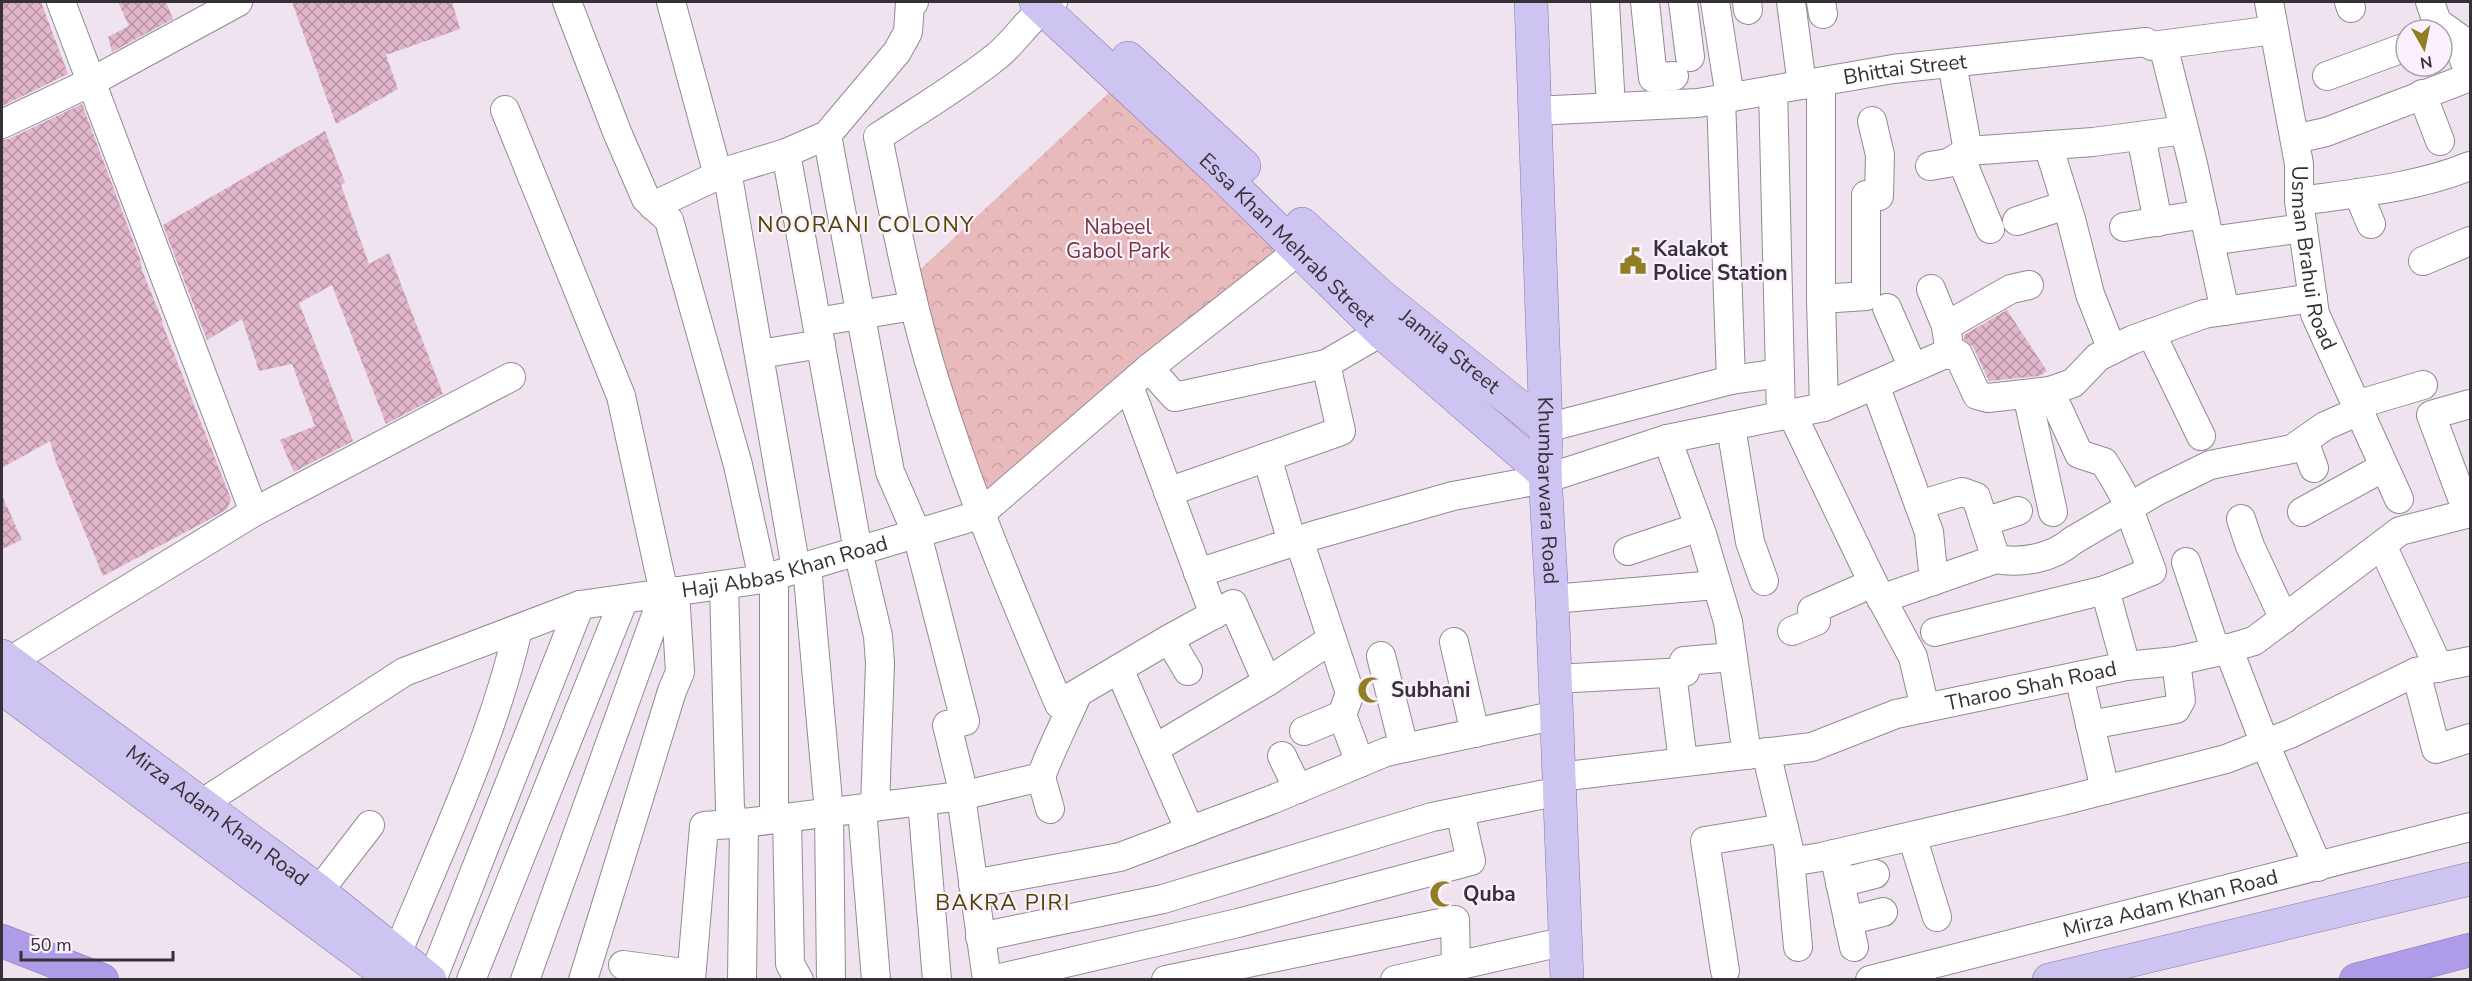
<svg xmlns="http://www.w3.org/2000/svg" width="2472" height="981" viewBox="0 0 2472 981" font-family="'Nunito Sans',sans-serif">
<defs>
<pattern id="park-crowns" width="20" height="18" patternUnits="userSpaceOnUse" patternTransform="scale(1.5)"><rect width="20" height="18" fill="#e9babc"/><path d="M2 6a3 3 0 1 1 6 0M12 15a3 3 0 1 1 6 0" fill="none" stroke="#c8a0a2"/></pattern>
<pattern id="building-cross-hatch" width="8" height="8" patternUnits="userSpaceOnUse" patternTransform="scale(1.5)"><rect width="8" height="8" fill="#e1b5ca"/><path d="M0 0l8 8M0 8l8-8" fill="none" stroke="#b794a5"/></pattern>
</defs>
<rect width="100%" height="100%" fill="#eee3ef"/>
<!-- park -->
<polygon fill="url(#park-crowns)" points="1131,72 1298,229 979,515 908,281"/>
<!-- building -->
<g fill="url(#building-cross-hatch)">
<polygon points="2,2 41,2 68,74 2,106"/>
<polygon points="118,2 166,2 173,19 112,52 108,37 129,26"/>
<polygon points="292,2 452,2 460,29 386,55 398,89 336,124"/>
<polygon points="82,104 140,259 142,270 163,322 162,323 231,499 227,509 212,518 103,576 56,462 50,441 2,468 2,140 9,139"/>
<polygon points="325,131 345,182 341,185 369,264 389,253 443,394 386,424 332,285 299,303 353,441 294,472 280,440 315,426 292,364 259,371 242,319 207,340 163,225"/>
<polygon points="2007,310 2047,371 2039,376 1989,381 1973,347 1964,339 1964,335"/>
<polygon points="2,495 22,540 2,549"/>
</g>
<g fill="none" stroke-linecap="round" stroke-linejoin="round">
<defs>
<g id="minor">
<polyline points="61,2 254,512"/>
<polyline points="567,2 617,132 646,199 669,220 738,465 763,579"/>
<polyline points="671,2 718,175"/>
<path d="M1053,2C1033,12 1017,40 997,56C960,86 917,111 878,137C895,219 910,302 935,381C969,492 1014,598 1059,704L1169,639L1233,604L1267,682"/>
<polyline points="1605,2 1610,90"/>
<polyline points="1645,2 1653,78 1674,76"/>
<polyline points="1683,2 1690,57"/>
<polyline points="1715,2 1730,97"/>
<polyline points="1747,2 1748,10"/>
<polyline points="1791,2 1802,85"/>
<polyline points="1821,2 1823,14"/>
<path id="s1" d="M2269,2L2299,164V201L2315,314L2399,499"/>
<polyline points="2349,2 2351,8"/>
<polyline points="2430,2 2437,22 2466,43 2470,41"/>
<polyline points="2163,45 2193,164 2225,311"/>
<polyline points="1952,63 1968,151"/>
<polyline points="2327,76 2406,47"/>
<polyline points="1821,82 1821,299 1824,407"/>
<polyline points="1773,90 1781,416"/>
<polyline points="2422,94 2440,141"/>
<polyline points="1721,98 1731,380"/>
<polyline points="505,110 621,396 664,593 525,980"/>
<path id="s2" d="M1534,111L1698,103L1893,69L2146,42L2152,46L2274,30"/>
<polyline points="2,124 91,82 238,2"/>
<polyline points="827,135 890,472 917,534 965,721 947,725 964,795"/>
<polyline points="2141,136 2158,222"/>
<polyline points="2295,139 2326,132 2470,77 2456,36"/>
<polyline points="2048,145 2071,219 2090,294 2112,350"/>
<polyline points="786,153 858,551 878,636 880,663 875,807"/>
<polyline points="1960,156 1990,229"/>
<polyline points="1930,166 1948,163 1968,151 2093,142 2184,130"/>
<polyline points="727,171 796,569"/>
<polyline points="2358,193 2371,224"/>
<path d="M2299,201C2357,193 2416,188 2470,166"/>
<polyline points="653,206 727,171 786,153 827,135 897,52 908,32 910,3 914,2"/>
<polyline points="2017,221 2066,205"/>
<polyline points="2124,227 2204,214"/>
<polyline points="2210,241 2303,228"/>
<polyline points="2423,261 2470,241"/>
<polyline points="1931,289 1946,326"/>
<polyline points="1821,299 1866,296 1866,195 1879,196 1880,155 1872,121"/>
<polyline points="1887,308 1913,368"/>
<polyline points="817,322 913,306"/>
<polyline points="2151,333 2201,436"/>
<polyline points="760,354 821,344"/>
<polyline points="1950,355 1946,326 2011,289 2029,285"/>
<polyline points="1149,368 1175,397 1326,364 1381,332"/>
<polyline points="1875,385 1929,532 1934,581"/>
<polyline points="1129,386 1214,615"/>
<polyline points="2027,394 2053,512"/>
<polyline points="2356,405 2423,385"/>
<polyline points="1792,414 1873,583 1913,657 1925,708"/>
<polyline points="1731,427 1750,542 1764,581"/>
<polyline points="1546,428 1731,380 1780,373"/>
<polyline points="1667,439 1702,534 1728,622 1747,755"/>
<polyline points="2304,441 2314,468"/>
<polyline points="1267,457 1292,542"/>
<polyline points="1168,492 1341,431 1326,364"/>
<polyline points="1919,505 1962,492 1976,497 1996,559"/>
<polyline points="2302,512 2384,467"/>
<polyline points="2468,514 2431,415 2470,404"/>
<polyline points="2241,519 2250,546 2284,619"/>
<polyline points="1984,522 2018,511"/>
<polyline points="1299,540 1350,693 1342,715 1360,763"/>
<polyline points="2382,545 2439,668"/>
<polyline points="1628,551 1699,527"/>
<polyline points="2186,562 2216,652"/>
<polyline points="807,566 829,812 831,980"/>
<polyline points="1198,573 1315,535 1453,496 1545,479 1667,439 1824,407 1943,355 1958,354 1977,395 1988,398 2050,391 2073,383 2098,357 2132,340 2204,314 2313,298"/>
<polyline points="774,576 774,819"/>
<polyline points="724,585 730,809 735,822"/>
<polyline points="2105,590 2126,666"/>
<polyline points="1552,599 1716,585"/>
<path d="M1881,599L1996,559C2021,564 2053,558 2072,541L2157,491L2210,465L2292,449L2325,426L2359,411"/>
<polyline points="1792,631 1816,621 1812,610 1873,583"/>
<polyline points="1935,632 2105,590 2152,571 2124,496 2115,480 2104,462 2079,454 2050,391"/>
<polyline points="1169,639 1188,671"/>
<polyline points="1454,642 1475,733"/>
<polyline points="2228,648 2265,744 2318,867"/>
<polyline points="1381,656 1404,748"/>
<polyline points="1119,669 1190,831"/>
<polyline points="2416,672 2436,749 2470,738"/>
<polyline points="2,673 10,661 254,512 511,377"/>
<polyline points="1672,673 1683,762"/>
<polyline points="2079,676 2105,790"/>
<polyline points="1555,679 1685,672 1684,661 1733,657"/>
<polyline points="2090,725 2176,709 2181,700 2176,661"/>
<polyline points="1304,731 1342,715"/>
<polyline points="1154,749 1267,682 1332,639"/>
<polyline points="1766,752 1789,849 1798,947"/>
<polyline points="1282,756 1298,789"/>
<polyline points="1041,777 1050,809"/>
<path id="s3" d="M1559,777L1812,747L1896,714L2126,666L2176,661L2216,652L2254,641L2400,531L2470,513"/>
<polyline points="961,796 987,980"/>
<polyline points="922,801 937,980"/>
<path id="s4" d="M201,804L404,672L580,605L763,579L979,515L1149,368L1316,237"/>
<polyline points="862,809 876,980"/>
<polyline points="787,818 790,964 799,980"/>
<polyline points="1912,836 1937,917"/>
<polyline points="1834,854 1854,947"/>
<polyline points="1790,862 1821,857 2062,801 2226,759 2292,733 2416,672 2470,661"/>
<polyline points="1840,883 1875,874"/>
<polyline points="973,884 1120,857 1271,800 1386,752 1557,715"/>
<polyline points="319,891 370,825"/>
<polyline points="1848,921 1883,912"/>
<polyline points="980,937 1163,899 1432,817 1560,791"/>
<path d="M397,954C440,848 492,742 518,629"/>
<polyline points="623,965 691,974"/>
<polyline points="1725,971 1705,841 1784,828"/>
<polyline points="432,980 580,605"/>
<polyline points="471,980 624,599"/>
<polyline points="583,980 672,691 680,672 675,591"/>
<path d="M691,980L704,826L744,823L961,796L1041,777C1051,749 1065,723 1077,695"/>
<polyline points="742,980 744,823"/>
<polyline points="992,980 1238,923 1471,861 1460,812"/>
<polyline points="1166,980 1455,920 1456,966"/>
<polyline points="1395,980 1566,941"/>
<path id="s5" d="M1870,980L2470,827"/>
</g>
<g id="major">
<path id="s6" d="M1036,2L1218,171L1381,332L1545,474"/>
<path id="s7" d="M1531,2L1546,428L1545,474L1552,599L1567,980"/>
<polyline points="1128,58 1244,166"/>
<path id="s8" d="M1302,224L1381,296L1546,428"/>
<path id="s9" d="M2,656L319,891L430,980"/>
<polyline points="2,688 394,980"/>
<polyline points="2049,980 2470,879"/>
</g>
<g id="highway">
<polyline points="2,941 102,980"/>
<polyline points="2356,980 2470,950"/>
</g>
</defs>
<!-- minor casing -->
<use href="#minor" stroke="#938995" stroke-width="30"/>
<!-- major casing -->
<use href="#major" stroke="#8477aa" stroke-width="34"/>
<!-- highway casing -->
<use href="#highway" stroke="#8477aa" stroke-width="34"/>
<!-- minor -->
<use href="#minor" stroke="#fff" stroke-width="28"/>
<!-- major -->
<use href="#major" stroke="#cec4f2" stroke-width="33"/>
<!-- highway -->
<use href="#highway" stroke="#ae9ce9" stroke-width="33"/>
</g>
<!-- icons -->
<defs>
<symbol id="civic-bare" viewBox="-9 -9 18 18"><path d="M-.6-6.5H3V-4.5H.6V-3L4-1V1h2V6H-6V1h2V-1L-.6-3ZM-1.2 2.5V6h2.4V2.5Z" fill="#917e24" stroke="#fbf0fd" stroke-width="2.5" paint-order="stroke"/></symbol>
<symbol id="mosque-bare" viewBox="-9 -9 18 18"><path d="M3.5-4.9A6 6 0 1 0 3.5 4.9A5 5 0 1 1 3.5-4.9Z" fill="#917e24" stroke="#fbf0fd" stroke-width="2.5" paint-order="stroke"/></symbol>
</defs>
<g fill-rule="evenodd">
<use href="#civic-bare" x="1614" y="242" width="38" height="38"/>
<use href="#mosque-bare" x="1352" y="671" width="38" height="38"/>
<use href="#mosque-bare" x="1424" y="875" width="38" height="38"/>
</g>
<g text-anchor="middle" stroke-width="4.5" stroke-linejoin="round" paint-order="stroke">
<!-- street labels -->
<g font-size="21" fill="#363136" stroke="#fbf0fd">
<text dy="7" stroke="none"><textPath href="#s2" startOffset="374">Bhittai Street</textPath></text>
<text dy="7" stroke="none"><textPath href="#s6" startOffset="346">Essa Khan Mehrab Street</textPath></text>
<text dy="7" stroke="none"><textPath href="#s1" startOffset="260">Usman Brahui Road</textPath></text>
<text dy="7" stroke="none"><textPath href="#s8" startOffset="195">Jamila Street</textPath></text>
<text dy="7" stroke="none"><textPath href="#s7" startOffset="489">Khumbarwara Road</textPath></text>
<text dy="7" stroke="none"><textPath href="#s4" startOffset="639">Haji Abbas Khan Road</textPath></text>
<text dy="7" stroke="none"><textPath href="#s3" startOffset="483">Tharoo Shah Road</textPath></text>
<text dy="7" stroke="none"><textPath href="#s9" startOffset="268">Mirza Adam Khan Road</textPath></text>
<text dy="7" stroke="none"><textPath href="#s5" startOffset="310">Mirza Adam Khan Road</textPath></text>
</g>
<!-- park labels -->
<g font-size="21" fill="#75373d" stroke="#fbf0fd">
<text x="1118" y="234">Nabeel<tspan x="1118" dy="24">Gabol Park</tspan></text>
</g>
<!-- poi labels -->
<g font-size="21" font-weight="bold" fill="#363136" stroke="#fbf0fd" text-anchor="start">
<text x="1653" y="256">Kalakot<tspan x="1653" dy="24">Police Station</tspan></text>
<text x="1391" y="697">Subhani</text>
<text x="1463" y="901">Quba</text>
</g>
<!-- neighbourhood labels -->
<g font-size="22" letter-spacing="1.5" fill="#504400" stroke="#fbf0fd">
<text x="866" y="232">NOORANI COLONY</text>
<text x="1003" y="910">BAKRA PIRI</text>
</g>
</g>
<!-- border -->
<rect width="2472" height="981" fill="none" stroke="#363136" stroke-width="6"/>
<!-- north arrow -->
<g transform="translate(2424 48) rotate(171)"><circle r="28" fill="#fbf0fd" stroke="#aca4ad" stroke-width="1.5"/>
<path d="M0-4.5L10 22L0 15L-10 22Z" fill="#917e24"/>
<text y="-9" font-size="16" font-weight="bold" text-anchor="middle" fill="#363136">N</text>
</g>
<!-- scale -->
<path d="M21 951v9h152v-9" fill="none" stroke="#363136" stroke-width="3"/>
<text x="30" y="951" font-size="18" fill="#363136" stroke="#fbf0fd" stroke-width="4.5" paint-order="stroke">50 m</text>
</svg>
